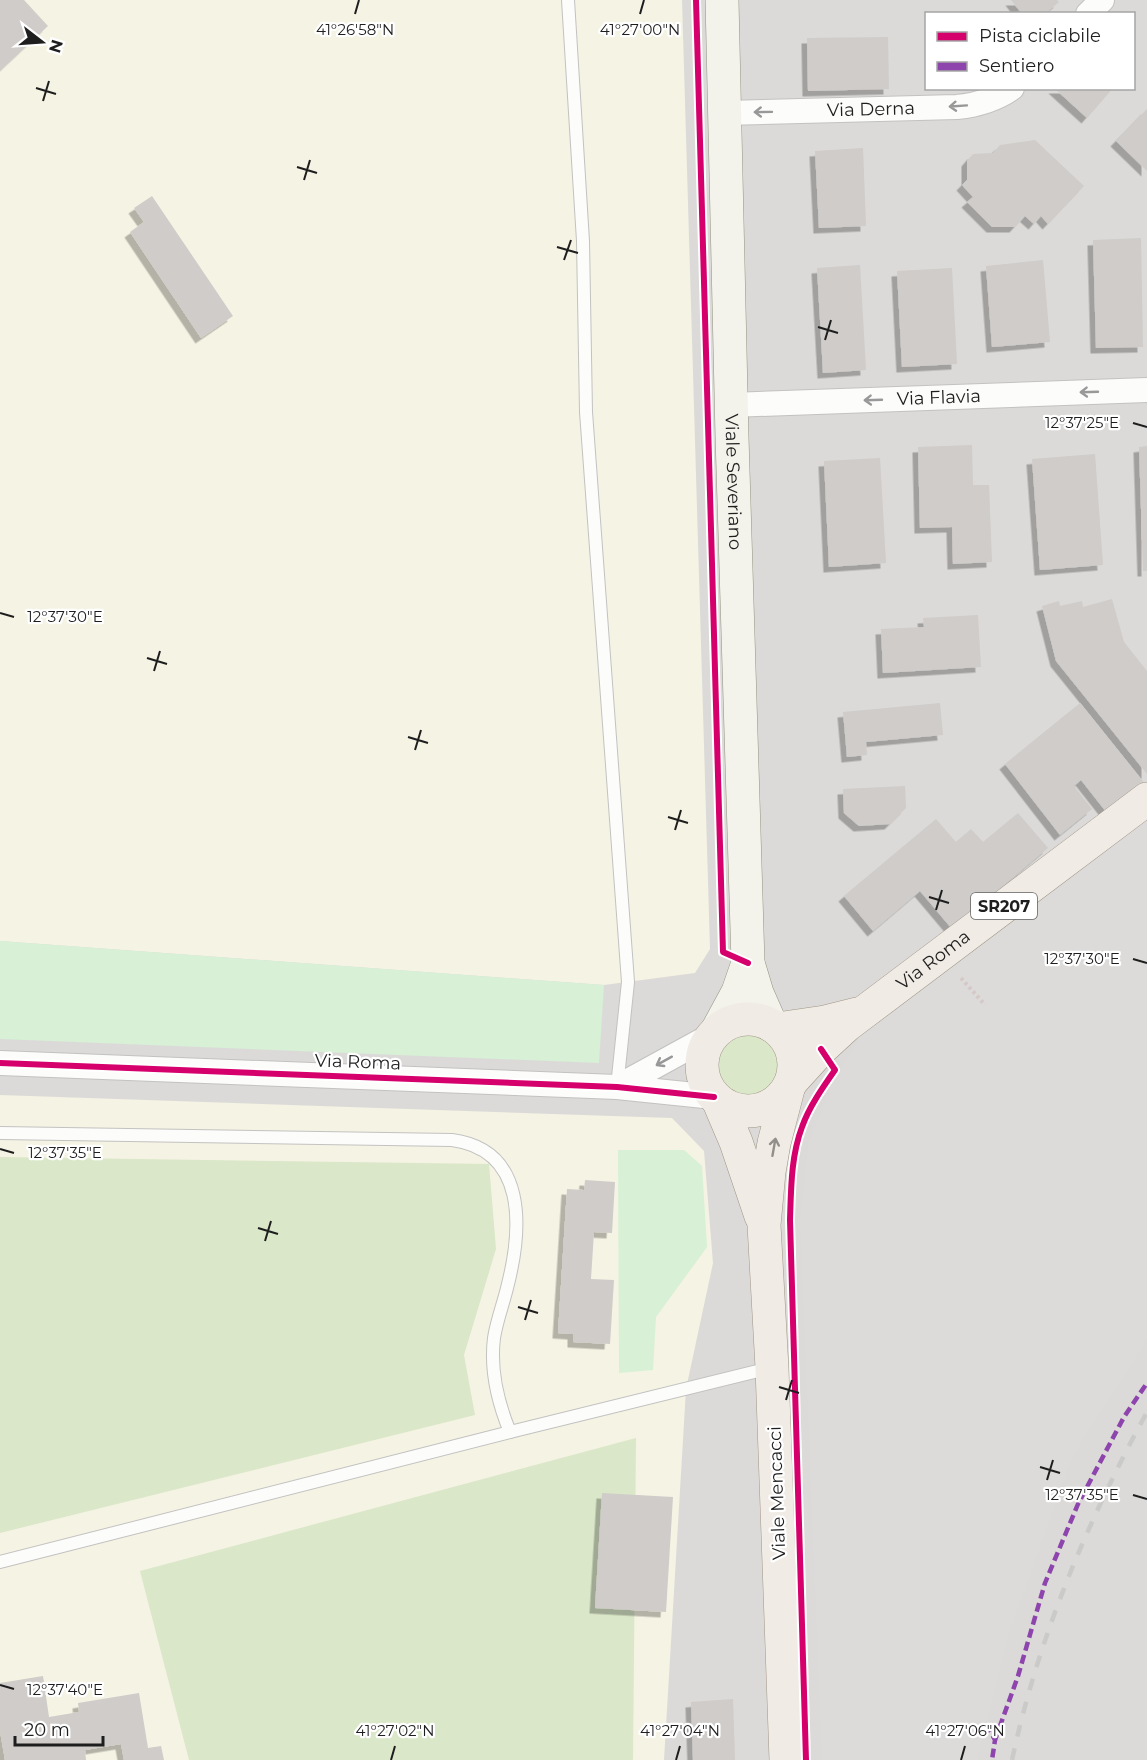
<svg xmlns="http://www.w3.org/2000/svg" width="1147" height="1760" viewBox="0 0 1147 1760" font-family="Montserrat,sans-serif">
<defs>
<filter id="shadow"><feDropShadow dx="-5.5" dy="5.5" stdDeviation="0" flood-color="#0004"/></filter>
</defs>
<rect width="100%" height="100%" fill="#eceae7"/>
<!-- residential -->
<path fill="#dbdad8" fill-rule="evenodd" d="M0,0H1147V1760H0ZM926,14H1134V88H926Z"/>
<!-- education -->
<g fill="#f5f3e3">
<polygon points="0,0 682,0 710,949 695,973 604,985 0,941"/>
<polygon points="0,1095 672,1118 704,1151 713,1263 686,1389 664,1760 0,1760"/>
</g>
<!-- grass -->
<g fill="#dae7c8">
<circle cx="748" cy="1065" r="32"/>
<polygon points="0,1157 489,1164 496,1249 464,1355 475,1415 0,1533"/>
<polygon points="636,1438 633,1760 189,1760 140,1571"/>
</g>
<!-- park -->
<g fill="#d7f0d6">
<polygon points="0,941 604,985 599,1063 0,1039"/>
<polygon points="618,1150 684,1150 702,1166 707,1247 656,1317 653,1370 619,1373"/>
</g>
<!-- parking -->
<polygon fill="#dcdbda" points="1147,820 1147,1339 1073,1455 1008,1636 977,1760 822,1760 800,1218 808,1144 832,1085 861,1036"/>
<!-- building -->
<g fill="#cfccca" filter="url(#shadow)">
<polygon points="0,0 24,0 48,26 0,71"/>
<polygon points="1011,0 1057,0 1059,2 1045,14 1022,14"/>
<polygon points="888,37 889,89 808,91 807,38"/>
<polygon points="1054,88 1113,88 1087,118"/>
<polygon points="1147,109 1147,171 1116,141"/>
<polygon points="1035,140 1084,186 1048,224 1041,216 1034,224 1025,216 1015,227 992,227 967,202 973,197 962,185 967,180 967,161 973,154 993,153 1000,145"/>
<polygon points="863,148 866,226 819,228 815,151"/>
<polygon points="152,196 233,316 201,338 130,232 144,222 134,208"/>
<polygon points="1141,238 1143,347 1096,348 1093,240"/>
<polygon points="1043,260 1050,342 992,347 986,266"/>
<polygon points="860,265 866,370 823,373 817,268"/>
<polygon points="952,268 957,364 902,367 897,271"/>
<polygon points="972,445 973,485 989,485 992,562 953,564 952,527 920,528 918,447"/>
<polygon points="1147,446 1147,571 1143,571 1139,447"/>
<polygon points="1095,454 1103,565 1040,570 1032,459"/>
<polygon points="880,458 886,563 829,567 824,461"/>
<polygon points="1112,599 1124,642 1147,671 1147,774 1056,661 1042,606 1059,601 1060,606 1082,601 1083,607"/>
<polygon points="978,615 981,667 883,673 881,629 924,627 923,618"/>
<polygon points="940,703 943,735 866,742 867,755 847,757 843,712"/>
<polygon points="1080,703 1144,783 1107,813 1081,780 1074,786 1092,809 1060,835 1005,764"/>
<polygon points="905,786 906,808 890,824 859,826 844,813 843,789"/>
<polygon points="1018,813 1048,848 952,929 920,891 873,931 844,896 936,819 956,842 971,829 983,842"/>
<polygon points="585,1180 615,1182 612,1233 594,1232 591,1279 614,1280 610,1344 573,1342 573,1334 558,1333 567,1189 584,1190"/>
<polygon points="602,1493 673,1497 666,1612 595,1608"/>
<polygon points="43,1676 49,1717 79,1712 78,1703 139,1693 148,1748 161,1746 164,1760 124,1760 121,1744 85,1750 86,1760 5,1760 0,1731 0,1683"/>
<polygon points="733,1699 735,1760 693,1760 691,1702"/>
</g>
<g fill="none" stroke-linecap="round" stroke-linejoin="round">
<defs>
<g id="lane">
<polyline points="568,0 583,241 586,412 628,982 617,1087"/>
<path d="M0,1133L452,1140C527,1150 522,1228 508,1284C504,1302 497,1319 494,1338C490,1370 498,1403 510,1432"/>
<polyline points="0,1562 510,1432 770,1368"/>
</g>
<g id="street">
<polyline points="1088,14 1102,0"/>
<path id="s1" d="M725,113L957,107C977,105 995,100 1012,88"/>
<path id="s2" d="M731,405L1147,390"/>
<polyline points="0,1063 617,1087 714,1097"/>
<polyline points="617,1087 712,1035"/>
</g>
<g id="secondary">
<path id="s3" d="M722,0L732,437L748,963L757,993L771,1025"/>
<polyline points="718,1029 738,992 748,963"/>
</g>
<g id="primary">
<circle cx="748" cy="1065" r="46"/>
<polyline points="777,1029 825,1022 857,1014"/>
<path id="s4" d="M791,1082L821,1049L847,1025L1147,799"/>
<polyline points="719,1102 736,1142 761,1216"/>
<polyline points="786,1760 772,1368 764,1225 769,1172 774,1143 788,1089"/>
</g>
</defs>
<!-- lane casing -->
<use href="#lane" stroke="#c3c2c1" stroke-width="14"/>
<!-- street casing -->
<use href="#street" stroke="#c3c2c1" stroke-width="26"/>
<!-- secondary casing -->
<use href="#secondary" stroke="#939481" stroke-width="34"/>
<!-- primary casing -->
<use href="#primary" stroke="#a09686" stroke-width="34"/>
<!-- path -->
<polyline stroke="#d5c9c7" stroke-width="4" stroke-dasharray="3 3" stroke-linecap="butt" points="961,978 985,1005"/>
<!-- lane -->
<use href="#lane" stroke="#fcfcfb" stroke-width="12"/>
<!-- street -->
<use href="#street" stroke="#fcfcfb" stroke-width="24"/>
<!-- secondary -->
<use href="#secondary" stroke="#f3f2eb" stroke-width="33"/>
<!-- primary -->
<use href="#primary" stroke="#f0ebe5" stroke-width="33"/>
<!-- rail -->
<path stroke="#cacac9" stroke-width="4.5" stroke-dasharray="12 12" stroke-linecap="butt" d="M1012,1760C1038,1638 1087,1522 1147,1412"/>
<!-- quiet -->
<g stroke="#8e44ad" stroke-width="4.5" stroke-dasharray="9 4.5" stroke-linecap="butt">
<polyline points="986,1724 995,1740 992,1760"/>
<polyline points="995,1740 1018,1676 1045,1583 1078,1504 1124,1417 1147,1383"/>
</g>
<defs>
<g id="cycleway">
<polyline points="696,0 723,952 748,963"/>
<polyline points="0,1063 617,1087 714,1097"/>
<path d="M806,1760L790,1220C791,1189 791,1156 802,1127C809,1107 823,1087 835,1070L821,1049"/>
</g>
</defs>
<!-- cycleway casing -->
<use href="#cycleway" stroke="#fff" stroke-width="10"/>
<!-- cycleway -->
<use href="#cycleway" stroke="#d6006c" stroke-width="6"/>
</g>
<!-- one-way arrows -->
<defs><path id="oneway-shaft" d="M-6 0H5M1.5-3L5.5 0L1.5 3" fill="none" stroke-width="1.6" stroke-linecap="round" stroke-linejoin="round" transform="scale(1.5)"/></defs>
<g stroke="#989898">
<use href="#oneway-shaft" transform="translate(958 106) rotate(176)"/>
<use href="#oneway-shaft" transform="translate(763 112) rotate(179)"/>
<use href="#oneway-shaft" transform="translate(1089 392) rotate(178)"/>
<use href="#oneway-shaft" transform="translate(873 400) rotate(178)"/>
<use href="#oneway-shaft" transform="translate(664 1061) rotate(151)"/>
</g>
<use stroke="#928f8b" href="#oneway-shaft" transform="translate(774 1147) rotate(-80)"/>
<!-- ticks -->
<path fill="none" stroke="#1e1e1e" stroke-width="2" d="M355,14L359,0M640,14L644,0M36,88L56,94M43,101L49,81M297,167L317,173M304,180L310,160M557,247L578,253M564,260L571,240M818,327L838,333M825,340L831,320M1133,423L1147,427M0,613L14,617M147,658L167,664M154,671L160,651M408,737L428,743M415,750L421,730M668,817L688,823M675,830L681,810M929,897L949,903M936,910L942,890M1133,959L1147,963M0,1149L14,1153M258,1228L278,1234M265,1241L271,1221M518,1307L538,1313M525,1320L531,1300M779,1387L799,1393M786,1400L792,1380M1040,1467L1060,1473M1047,1480L1053,1460M1133,1495L1147,1499M0,1685L14,1689M391,1760L395,1746M676,1760L680,1746M961,1760L965,1746"/>
<g text-anchor="middle" stroke-width="4.5" stroke-linejoin="round" paint-order="stroke">
<!-- shield labels -->
<rect fill="#fff" stroke="#626262" stroke-width="1.5" x="971" y="893" width="66" height="26" rx="4.5"/>
<g font-size="16" font-weight="bold" fill="#1e1e1e">
<text x="1004" y="912">SR207</text>
</g>
<!-- street labels -->
<g font-size="18" fill="#1e1e1e" stroke="#fff">
<text dy="6" stroke="none"><textPath href="#s1" startOffset="146">Via Derna</textPath></text>
<text dy="6" stroke="none"><textPath href="#s2" startOffset="208">Via Flavia</textPath></text>
<text dy="6" stroke="none"><textPath href="#s3" startOffset="482">Viale Severiano</textPath></text>
<text dy="6" stroke="none"><textPath href="#s4" startOffset="188">Via Roma</textPath></text>
<text transform="translate(358 1062) rotate(2)" y="6">Via Roma</text>
<text transform="translate(777 1493) rotate(-92)" y="6">Viale Mencacci</text>
</g>
</g>
<g font-size="15" text-anchor="middle" fill="#1e1e1e" stroke="#fff" stroke-width="4.5" stroke-linejoin="round" paint-order="stroke">
<text x="355" y="35">41°26'58"N</text>
<text x="640" y="35">41°27'00"N</text>
<text x="1082" y="428">12°37'25"E</text>
<text x="65" y="622">12°37'30"E</text>
<text x="1082" y="964">12°37'30"E</text>
<text x="65" y="1158">12°37'35"E</text>
<text x="1082" y="1500">12°37'35"E</text>
<text x="65" y="1695">12°37'40"E</text>
<text x="395" y="1736">41°27'02"N</text>
<text x="680" y="1736">41°27'04"N</text>
<text x="965" y="1736">41°27'06"N</text>
</g>
<!-- legend -->
<rect x="925" y="12" width="210" height="78" fill="#ffffff" stroke="#a5a5a5" stroke-width="1.5"/>
<rect x="937" y="32" width="30" height="9" fill="#d6006c" stroke="#a5a5a5" stroke-width="1.5"/>
<text x="979" y="42" font-size="18" fill="#1e1e1e">Pista ciclabile</text>
<rect x="937" y="62" width="30" height="9" fill="#8e44ad" stroke="#a5a5a5" stroke-width="1.5"/>
<text x="979" y="72" font-size="18" fill="#1e1e1e">Sentiero</text>
<!-- north arrow -->
<g transform="translate(42 42) rotate(107)" stroke="#ffffff" stroke-width="4.5" paint-order="stroke">
<path d="M0-4.5L10 22L0 15L-10 22Z" fill="#1e1e1e"/>
<text y="-9" font-size="16" font-weight="bold" text-anchor="middle" fill="#1e1e1e">N</text>
</g>
<!-- scale -->
<path d="M15 1736v9h88v-9" fill="none" stroke="#1e1e1e" stroke-width="3"/>
<text x="24" y="1736" font-size="18" fill="#1e1e1e" stroke="#ffffff" stroke-width="4.5" paint-order="stroke">20 m</text>
</svg>
